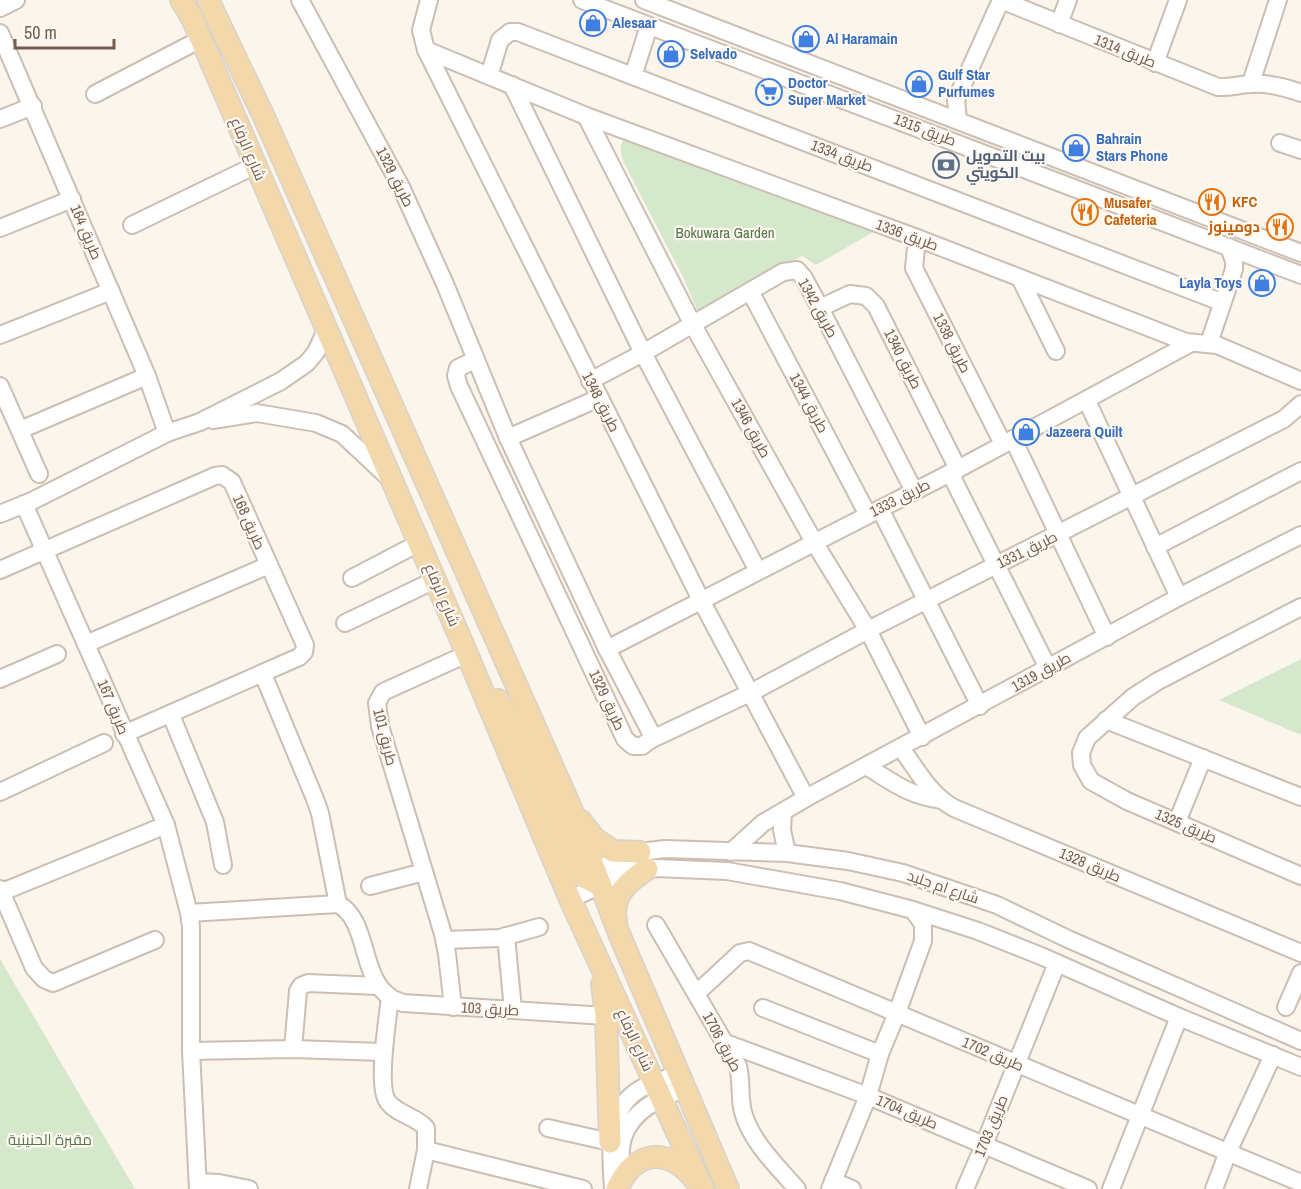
<svg xmlns="http://www.w3.org/2000/svg" width="1301" height="1189" viewBox="0 0 1301 1189" font-family="'Archivo Narrow',Cairo,sans-serif">
<rect width="100%" height="100%" fill="#fbf5eb"/>
<!-- green -->
<g fill="#d6e8cb">
<path d="M628,135L877,230L816,265L802,256L698,312L683,277L624,163C620,152 618,144 628,135Z"/>
<polygon points="1301,659 1301,735 1219,700"/>
<polygon points="0,959 135,1189 0,1189"/>
</g>
<g fill="none" stroke-linecap="round" stroke-linejoin="round">
<defs>
<g id="minor">
<polyline points="300,0 401,187 445,284 508,438 607,649 651,733 650,740 642,746 633,746 625,739 459,386 456,376 458,368 475,360"/>
<polyline points="429,0 421,30 426,50 701,600 806,798"/>
<polyline points="582,0 1301,275"/>
<polyline points="644,0 1301,253"/>
<path d="M1001,0L1218,87C1231,88 1240,84 1252,84C1269,83 1285,87 1301,93"/>
<polyline points="0,8 16,0"/>
<polyline points="1059,24 1068,0"/>
<polyline points="0,33 147,376 167,433"/>
<polyline points="426,50 586,116 917,238 1186,342 1217,345 1301,381"/>
<polyline points="1155,63 1178,0"/>
<polyline points="489,76 500,40 510,32 518,32 1221,302"/>
<polyline points="633,76 649,26"/>
<polyline points="1251,83 1278,0"/>
<polyline points="512,85 643,353 758,571"/>
<polyline points="95,94 201,39"/>
<polyline points="586,116 693,325 814,542 868,630 922,737"/>
<polyline points="0,119 33,106"/>
<polyline points="958,120 956,100 1001,0"/>
<polyline points="1280,143 1301,150"/>
<polyline points="132,225 256,165"/>
<polyline points="0,228 72,199"/>
<polyline points="917,238 914,268 1003,444"/>
<polyline points="1020,278 1056,351"/>
<polyline points="750,291 868,515"/>
<polyline points="820,308 850,294 866,296 876,306 958,469"/>
<polyline points="0,335 111,291"/>
<polyline points="1209,343 1234,269 1234,261 1229,247"/>
<polyline points="590,381 643,353 783,272 797,270 804,278 820,308 914,491"/>
<polyline points="0,386 39,474"/>
<polyline points="1087,401 1179,597"/>
<polyline points="213,420 257,413 316,423 342,434 388,477"/>
<polyline points="20,430 147,376"/>
<polyline points="508,438 599,398"/>
<polyline points="1013,439 1107,637"/>
<polyline points="950,473 1048,668"/>
<polyline points="24,504 166,825 189,913 191,927 191,1051 198,1189"/>
<polyline points="880,509 980,706"/>
<polyline points="0,514 32,501 167,433 200,422 281,381 307,363 316,352 326,330"/>
<polyline points="1155,547 1301,471"/>
<polyline points="0,570 215,476 222,475 232,482 305,645 304,652 299,657 124,734"/>
<polyline points="352,578 419,543"/>
<polyline points="1301,607 1158,681 1133,697 1087,738 1081,753 1082,765 1091,781 1127,801 1301,876"/>
<polyline points="345,623 435,580"/>
<polyline points="86,644 269,565"/>
<polyline points="607,649 958,469 1191,343"/>
<polyline points="263,674 315,799 320,813 338,904"/>
<polyline points="0,679 57,654"/>
<polyline points="171,715 215,822 223,865"/>
<polyline points="1106,720 1301,797"/>
<polyline points="650,740 752,692 868,630 1284,419 1301,404"/>
<path d="M901,748C917,770 930,795 954,808L1301,953"/>
<path d="M866,766C894,783 909,796 942,800"/>
<polyline points="0,792 104,743"/>
<polyline points="783,812 782,830 787,853"/>
<polyline points="1177,822 1203,758"/>
<polyline points="731,852 763,823 806,798 1179,597 1301,535"/>
<polyline points="587,875 607,865 640,852 665,849 787,853 848,861 903,873 997,905 1068,939 1301,1041"/>
<polyline points="370,886 424,872"/>
<polyline points="0,889 34,968 44,979 53,983 155,940"/>
<polyline points="2,892 166,825"/>
<polyline points="570,899 633,871 656,868 727,871 840,891 913,910 978,931 1041,956 1179,1017 1301,1067"/>
<path d="M338,904C369,920 360,977 390,997C393,1000 399,1001 403,1003L606,1016"/>
<polyline points="189,913 338,904"/>
<path d="M656,925L738,1066C742,1081 739,1097 743,1112C751,1142 778,1167 797,1189"/>
<polyline points="506,936 513,1010"/>
<polyline points="445,940 500,938 539,927"/>
<polyline points="697,993 740,953 749,951 1301,1183"/>
<path d="M390,997C388,1018 376,1087 388,1102C398,1115 416,1116 426,1128V1150L418,1189"/>
<polyline points="453,1007 447,954 443,934 380,726 377,703 383,692 467,654"/>
<polyline points="1286,1007 1301,973"/>
<polyline points="763,1008 880,1054"/>
<polyline points="723,1042 868,1096 1088,1189"/>
<polyline points="293,1049 298,991 301,986 308,983 379,986"/>
<polyline points="191,1051 293,1049 383,1052"/>
<polyline points="548,1128 610,1142"/>
<polyline points="426,1150 583,1189"/>
<path d="M620,1159C621,1151 621,1142 624,1135C634,1109 660,1098 684,1089"/>
<polyline points="833,1181 852,1189"/>
<polyline points="198,1182 219,1183 249,1189"/>
<path d="M613,1189C611,1154 605,1108 642,1088C653,1082 666,1079 677,1074"/>
<polyline points="830,1189 868,1096 880,1054 897,1013 923,941 923,924 913,910"/>
<polyline points="965,1189 984,1145 1057,963"/>
<polyline points="1111,1189 1179,1017"/>
<polyline points="1214,1189 1228,1152 1273,1055"/>
</g>
<g id="major">
<polyline points="181,0 192,18 467,654 570,899 703,1189"/>
<polyline points="208,0 264,117 571,808 620,936 728,1189"/>
<polyline points="498,700 519,735 576,866 584,877 600,885"/>
<polyline points="581,821 595,839 613,851 640,852"/>
<path d="M616,921C611,895 628,882 647,869"/>
<polyline points="602,984 606,1016 610,1142"/>
<path d="M617,1189C635,1150 668,1146 695,1180"/>
</g>
</defs>
<!-- minor casing -->
<use href="#minor" stroke="#ccbeb2" stroke-width="20"/>
<!-- major casing -->
<use href="#major" stroke="#d8d2ce" stroke-width="24"/>
<!-- minor -->
<use href="#minor" stroke="#fff" stroke-width="16"/>
<!-- major -->
<use href="#major" stroke="#f2d8ab" stroke-width="21"/>
</g>
<!-- icons -->
<defs>
<symbol id="shop-ring" viewBox="-11 -11 22 22"><circle r="9.5" fill="#fef9f2" stroke="#3f7fe0" stroke-width="1.5"/><path d="M-5-2.5h2.3a2.7 3.5 0 0 1 5.4 0H5L5.5 6h-11ZM-1.5-2.5h3a1.5 2.3 0 0 0-3 0Z" fill="#3f7fe0"/></symbol>
<symbol id="supermarket-ring" viewBox="-11 -11 22 22"><circle r="9.5" fill="#fef9f2" stroke="#3f7fe0" stroke-width="1.5"/><path d="M-6-5.5h2.5l.6 2H6L4.5 2H-2.5L-4.4-4H-6ZM-1.5 3.2a1.3 1.3 0 1 0 .1 0ZM3 3.2a1.3 1.3 0 1 0 .1 0Z" fill="#3f7fe0"/></symbol>
<symbol id="bank-ring" viewBox="-11 -11 22 22"><circle r="9.5" fill="#fef9f2" stroke="#5c6f8a" stroke-width="1.5"/><path d="M-6-4H6V4H-6ZM0-2.3a2.3 2.3 0 1 0 0 4.6a2.3 2.3 0 1 0 0-4.6Z" fill="#5c6f8a"/></symbol>
<symbol id="restaurant-ring" viewBox="-11 -11 22 22"><circle r="9.5" fill="#fef9f2" stroke="#e8710a" stroke-width="1.5"/><path d="M-5-6h1v4h1v-4h1v4h1v-4h1v5L-1.5 .5V6h-2V.5L-5-1ZM5-6V6H3V1.5H1.5Q1.5-4 5-6Z" fill="#e8710a"/></symbol>
</defs>
<g fill-rule="evenodd">
<use href="#shop-ring" x="578" y="8" width="30" height="30"/>
<use href="#shop-ring" x="791" y="24" width="30" height="30"/>
<use href="#shop-ring" x="656" y="39" width="30" height="30"/>
<use href="#shop-ring" x="904" y="69" width="30" height="30"/>
<use href="#supermarket-ring" x="754" y="77" width="30" height="30"/>
<use href="#shop-ring" x="1061" y="133" width="30" height="30"/>
<use href="#bank-ring" x="931" y="150" width="30" height="30"/>
<use href="#restaurant-ring" x="1197" y="187" width="30" height="30"/>
<use href="#restaurant-ring" x="1070" y="197" width="30" height="30"/>
<use href="#restaurant-ring" x="1265" y="212" width="30" height="30"/>
<use href="#shop-ring" x="1247" y="268" width="30" height="30"/>
<use href="#shop-ring" x="1011" y="417" width="30" height="30"/>
</g>
<g text-anchor="middle" stroke-width="4.5" stroke-linejoin="round" paint-order="stroke">
<!-- shop labels -->
<g font-size="15" font-weight="bold" fill="#366cbe" stroke="#fef9f2" text-anchor="start">
<text x="612" y="28">Alesaar</text>
<text x="826" y="44">Al Haramain</text>
<text x="690" y="59">Selvado</text>
<text x="938" y="80">Gulf Star<tspan x="938" dy="17">Purfumes</tspan></text>
<text x="788" y="88">Doctor<tspan x="788" dy="17">Super Market</tspan></text>
<text x="1096" y="144">Bahrain<tspan x="1096" dy="17">Stars Phone</tspan></text>
<text x="1242" y="288" text-anchor="end">Layla Toys</text>
<text x="1046" y="437">Jazeera Quilt</text>
</g>
<!-- street labels -->
<g font-size="15" fill="#745d50" stroke="#fef9f2">
<text transform="translate(1125 51) rotate(22)" y="5">طريق 1314</text>
<text transform="translate(925 130) rotate(21)" y="5">طريق 1315</text>
<text transform="translate(248 149) rotate(67)" y="5">شارع الرفاع</text>
<text transform="translate(842 156) rotate(21)" y="5">طريق 1334</text>
<text transform="translate(395 177) rotate(63)" y="5">طريق 1329</text>
<text transform="translate(86 232) rotate(67)" y="5">طريق 164</text>
<text transform="translate(907 235) rotate(20)" y="5">طريق 1336</text>
<text transform="translate(818 308) rotate(61)" y="5">طريق 1342</text>
<text transform="translate(952 343) rotate(63)" y="5">طريق 1338</text>
<text transform="translate(903 359) rotate(63)" y="5">طريق 1340</text>
<text transform="translate(601 402) rotate(63)" y="5">طريق 1348</text>
<text transform="translate(809 403) rotate(62)" y="5">طريق 1344</text>
<text transform="translate(751 428) rotate(61)" y="5">طريق 1346</text>
<text transform="translate(900 498) rotate(-27)" y="5">طريق 1333</text>
<text transform="translate(249 522) rotate(66)" y="5">طريق 168</text>
<text transform="translate(1027 550) rotate(-26)" y="5">طريق 1331</text>
<text transform="translate(442 595) rotate(67)" y="5">شارع الرفاع</text>
<text transform="translate(1041 672) rotate(-29)" y="5">طريق 1319</text>
<text transform="translate(607 700) rotate(65)" y="5">طريق 1329</text>
<text transform="translate(113 707) rotate(67)" y="5">طريق 167</text>
<text transform="translate(385 737) rotate(76)" y="5">طريق 101</text>
<text transform="translate(1186 826) rotate(23)" y="5">طريق 1325</text>
<text transform="translate(1090 865) rotate(23)" y="5">طريق 1328</text>
<text transform="translate(943 887) rotate(19)" y="5">شارع ام جليد</text>
<text transform="translate(490 1009) rotate(3)" y="5">طريق 103</text>
<text transform="translate(635 1040) rotate(65)" y="5">شارع الرفاع</text>
<text transform="translate(722 1042) rotate(62)" y="5">طريق 1706</text>
<text transform="translate(993 1054) rotate(23)" y="5">طريق 1702</text>
<text transform="translate(907 1112) rotate(23)" y="5">طريق 1704</text>
<text transform="translate(991 1126) rotate(-68)" y="5">طريق 1703</text>
</g>
<!-- service labels -->
<g font-size="15" font-weight="bold" fill="#4e5e75" stroke="#fef9f2" text-anchor="start">
<text x="966" y="161">بيت التمويل<tspan x="966" dy="17">الكويتي</tspan></text>
</g>
<!-- food labels -->
<g font-size="15" font-weight="bold" fill="#c56008" stroke="#fef9f2" text-anchor="start">
<text x="1232" y="207">KFC</text>
<text x="1104" y="208">Musafer<tspan x="1104" dy="17">Cafeteria</tspan></text>
<text x="1260" y="232" text-anchor="end">دومينوز</text>
</g>
<!-- park labels -->
<g font-size="15" fill="#57784a" stroke="#fef9f2">
<text x="725" y="238">Bokuwara Garden</text>
<text x="50" y="1145">مقبرة الحنينية</text>
</g>
</g>
<!-- scale -->
<path d="M15 39v9h99v-9" fill="none" stroke="#745d50" stroke-width="3"/>
<text x="24" y="39" font-size="18" fill="#745d50" stroke="#fef9f2" stroke-width="4.5" paint-order="stroke">50 m</text>
</svg>
